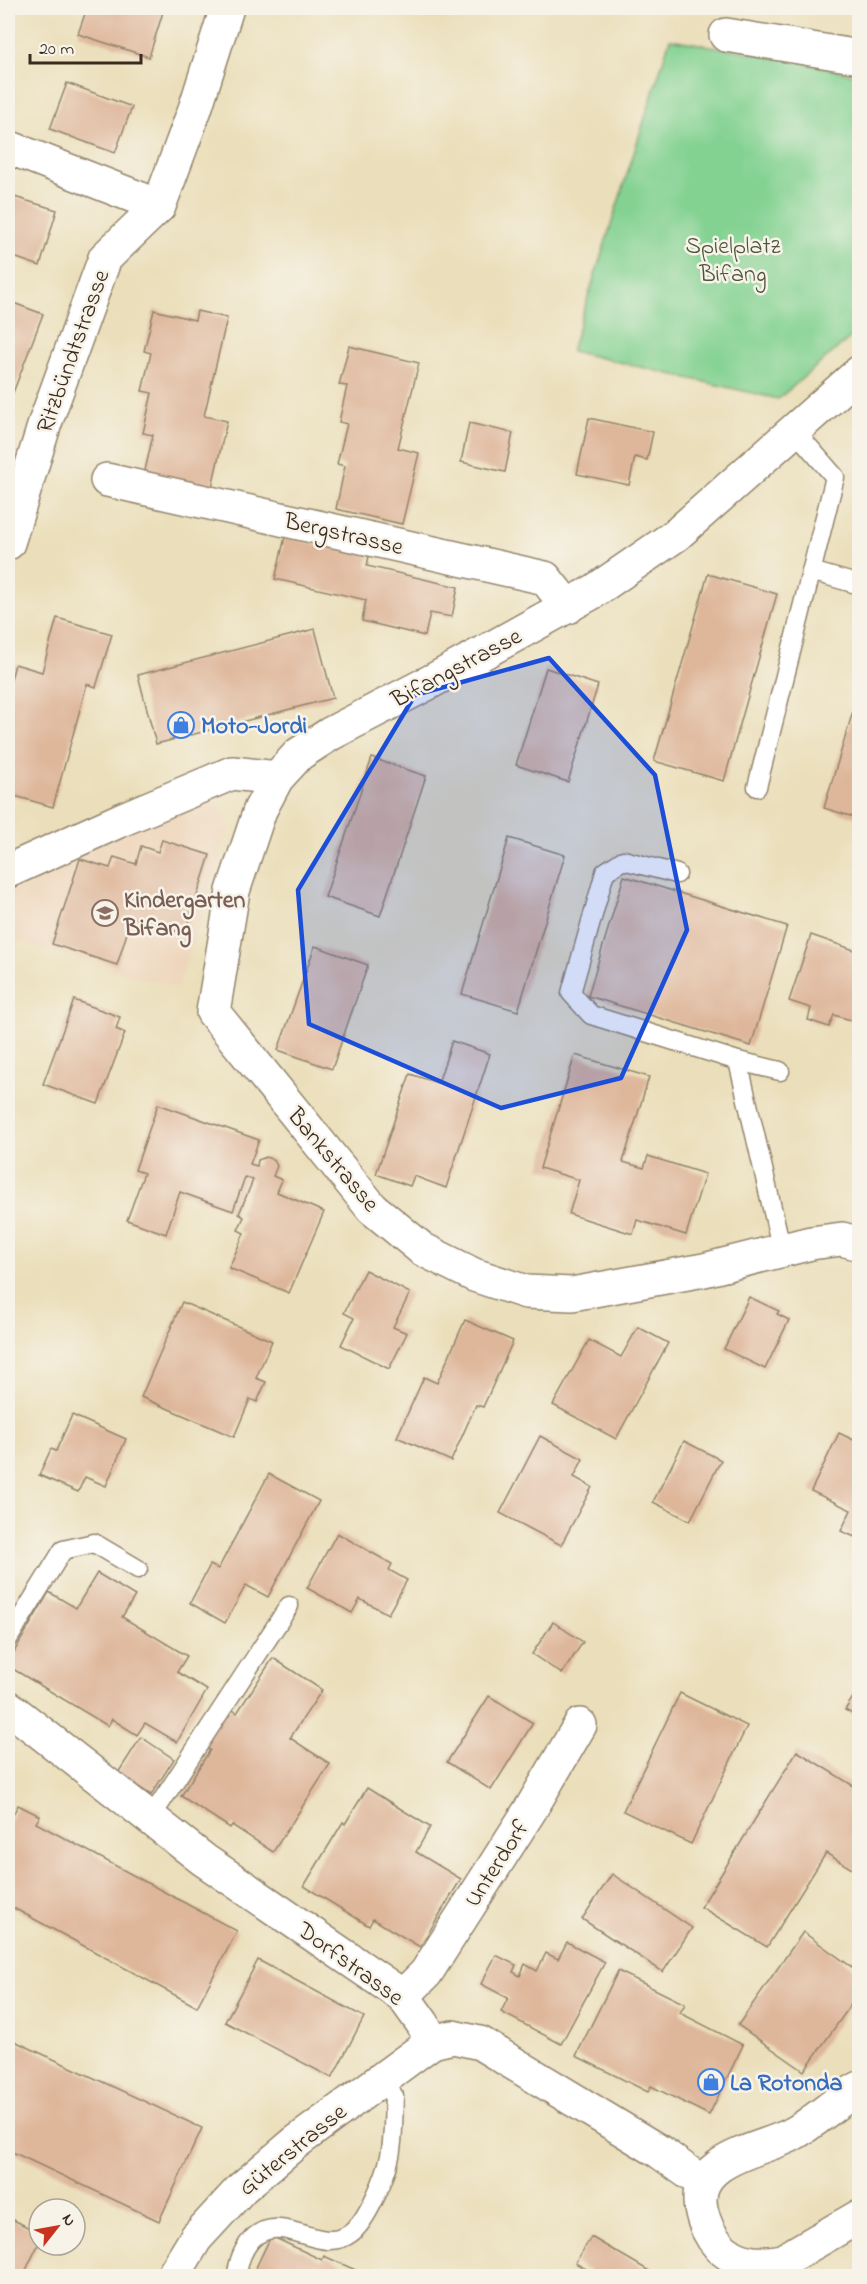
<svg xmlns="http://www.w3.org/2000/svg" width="867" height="2284" viewBox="0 0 867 2284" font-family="'Indie Flower',sans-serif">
<rect width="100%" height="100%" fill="#f7f3e8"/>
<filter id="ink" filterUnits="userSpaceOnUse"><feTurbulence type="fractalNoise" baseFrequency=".0167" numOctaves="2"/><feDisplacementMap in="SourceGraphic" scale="12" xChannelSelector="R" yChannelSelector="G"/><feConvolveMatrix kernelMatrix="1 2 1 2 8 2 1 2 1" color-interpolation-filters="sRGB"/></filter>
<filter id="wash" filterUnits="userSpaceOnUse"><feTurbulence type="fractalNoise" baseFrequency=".008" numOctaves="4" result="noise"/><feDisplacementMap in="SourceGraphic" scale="24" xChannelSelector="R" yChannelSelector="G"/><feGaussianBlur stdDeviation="1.35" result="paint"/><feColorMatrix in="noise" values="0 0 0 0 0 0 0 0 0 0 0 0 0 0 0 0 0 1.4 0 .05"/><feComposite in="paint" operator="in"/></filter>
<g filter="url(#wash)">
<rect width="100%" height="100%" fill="#ebdfbb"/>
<!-- built -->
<polygon fill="#eed6bb" points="213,795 230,826 178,988 8,938 8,888 76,849"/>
<!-- green -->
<polygon fill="#83d292" stroke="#5f7e58" stroke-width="1.5" points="670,39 799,61 859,76 859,330 778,399 571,351"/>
<g id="blocks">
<!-- building -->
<g fill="#deb69a">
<polygon points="87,8 100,8 110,11 111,8 151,8 163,12 149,57 78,34"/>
<polygon points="67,83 132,107 115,153 50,129"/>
<polygon points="8,195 57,210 40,266 8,255"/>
<polygon points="8,301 43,314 8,406"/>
<polygon points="154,310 195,320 197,311 227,318 204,416 227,421 211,491 144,475 153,435 143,433 152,393 142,391 151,353 144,351"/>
<polygon points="349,346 419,363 398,448 419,453 402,524 336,509 345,466 337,464 347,424 339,422 347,386 339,385"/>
<polygon points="589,418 653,432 647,460 635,457 629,485 577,474"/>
<polygon points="469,423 513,433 505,472 461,462"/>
<polygon points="285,537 369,556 367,566 458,587 452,617 430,613 425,636 362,621 366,600 275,579"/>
<polygon points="708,574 777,594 724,781 654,761"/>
<polygon points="57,618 112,634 96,687 87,684 53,807 8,794 8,691 15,664 42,672"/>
<polygon points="315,629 333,698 156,744 138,675"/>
<polygon points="546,668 598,685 568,782 516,765"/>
<polygon points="859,691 860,691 860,819 824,808"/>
<polygon points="372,758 426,776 380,916 325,897"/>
<polygon points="509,838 565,855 518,1011 462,994"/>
<polygon points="162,840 210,855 185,934 132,917 117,965 52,944 80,859 110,868 114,857 136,864 141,846 158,852"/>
<polygon points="624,876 787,926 751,1046 588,996"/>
<polygon points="811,935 860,952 860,1007 854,1021 834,1015 829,1027 808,1020 811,1008 789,1001"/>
<polygon points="315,946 368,965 332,1069 278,1050"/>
<polygon points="74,1000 120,1017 116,1029 125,1033 98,1104 43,1084"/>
<polygon points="452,1041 490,1054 446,1188 414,1176 410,1186 376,1174 410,1074 438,1083"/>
<polygon points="575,1055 649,1077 623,1162 644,1168 648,1156 705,1174 686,1235 637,1220 633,1234 569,1214 579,1180 540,1168"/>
<polygon points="158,1104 259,1140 250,1164 257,1166 258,1160 266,1157 274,1160 277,1166 273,1176 282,1180 277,1192 324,1212 289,1293 229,1268 244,1233 238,1230 244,1217 239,1214 253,1180 245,1177 233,1211 180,1192 166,1234 127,1220 144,1173 135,1170"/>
<polygon points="365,1270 410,1293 393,1327 407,1333 389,1369 341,1345 354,1318 344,1313"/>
<polygon points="749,1297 779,1311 777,1314 789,1320 765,1369 724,1349"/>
<polygon points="182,1302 272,1341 256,1378 266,1382 257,1402 250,1399 234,1437 141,1397"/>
<polygon points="465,1320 513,1341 483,1407 476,1405 451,1461 397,1437 424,1377 437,1383"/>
<polygon points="638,1327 668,1343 616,1439 553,1405 589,1340 621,1357"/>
<polygon points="72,1415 126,1439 106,1486 85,1477 78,1492 39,1475 51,1449 56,1451"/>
<polygon points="839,1433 860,1443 860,1539 841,1531 851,1510 811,1491"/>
<polygon points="540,1436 583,1459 574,1477 592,1487 561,1545 500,1513"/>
<polygon points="684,1441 721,1460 690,1521 653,1502"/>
<polygon points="269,1474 319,1501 268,1597 246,1585 225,1623 190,1603 210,1565 218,1569"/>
<polygon points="337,1533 392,1564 389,1570 407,1580 388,1614 360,1599 352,1613 307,1588"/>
<polygon points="97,1573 135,1596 122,1617 187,1656 177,1672 207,1690 177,1742 145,1723 137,1735 112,1719 108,1726 8,1666 8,1662 49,1592 76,1608"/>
<polygon points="553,1622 583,1642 562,1674 532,1654"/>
<polygon points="273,1658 322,1690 290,1738 330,1764 273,1852 232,1825 230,1828 181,1796 210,1750 201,1745 226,1705 237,1713"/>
<polygon points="860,1686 860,1718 845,1710"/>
<polygon points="680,1693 747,1726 691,1844 623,1811"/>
<polygon points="489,1696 533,1723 491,1790 447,1762"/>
<polygon points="141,1737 174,1759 151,1795 118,1773"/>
<polygon points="797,1751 860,1790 860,1874 826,1853 767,1947 701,1907"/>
<polygon points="367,1788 430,1827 416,1852 461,1879 420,1947 373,1919 369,1926 304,1886 343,1822 345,1824"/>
<polygon points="18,1805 40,1816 36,1823 237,1931 197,2007 8,1905 8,1825"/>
<polygon points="612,1874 692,1928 663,1972 582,1919"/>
<polygon points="803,1932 860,1973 860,1992 804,2071 738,2025"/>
<polygon points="567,1942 605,1962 561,2044 501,2012 508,1998 481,1984 496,1955 516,1965 513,1972 520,1976 525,1964 537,1971 546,1953 558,1959"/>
<polygon points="258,1960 364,2017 332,2078 225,2022"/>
<polygon points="618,1971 685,2004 680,2013 743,2045 709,2115 651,2086 648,2092 576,2056"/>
<polygon points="8,2038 202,2128 159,2221 8,2150"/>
<polygon points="8,2217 39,2233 39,2243 23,2276 8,2276"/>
<polygon points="271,2236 322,2260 324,2256 369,2276 252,2276"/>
<polygon points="591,2237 658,2276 599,2276 575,2263"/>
</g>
</g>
</g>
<g filter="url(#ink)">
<use href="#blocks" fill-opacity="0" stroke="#93846c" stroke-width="1.5"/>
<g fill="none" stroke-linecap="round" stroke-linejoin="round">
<defs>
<g id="lane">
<polyline points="811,571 860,585"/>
<polyline points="757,787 835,477 795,431"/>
<polyline points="677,874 623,860 605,872 571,993 591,1015 738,1061 780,1071"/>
<polyline points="738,1061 782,1251"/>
<polyline points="8,1639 63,1550 94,1543 138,1569"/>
<polyline points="150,1819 289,1606"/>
<path d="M237,2276C238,2262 242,2250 252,2239C282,2209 320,2257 351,2233C367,2221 386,2176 390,2156C394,2137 393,2116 394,2096L379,2081"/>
</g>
<g id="street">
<polyline points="726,35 860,57"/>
<polyline points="8,147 159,206"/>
<polyline points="860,372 676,535 593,592 432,681 330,734 299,754 277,778 260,810 233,891 213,1012 372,1208 422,1249 474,1275 526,1292 572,1294 704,1270 811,1243 842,1239 860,1244"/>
<polyline points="107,480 545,578 568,607"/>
<polyline points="8,543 45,423 105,258 159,206 195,109 227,8"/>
<polyline points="8,871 123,819 232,773 277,778"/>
<polyline points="8,1707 204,1860 403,1996 423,2024 432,2042 453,2037 480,2043 660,2152 703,2183"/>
<polyline points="403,1996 426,1973 532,1807 580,1725"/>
<polyline points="173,2276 196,2238 242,2188 295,2143 432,2042"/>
</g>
<path id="primary" d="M860,2088C835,2101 816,2122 791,2135C759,2151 691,2159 701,2209C704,2223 709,2235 719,2246C737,2264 758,2266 782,2261L860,2216"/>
</defs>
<!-- lane casing -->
<use href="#lane" stroke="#93846c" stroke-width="21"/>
<!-- street casing -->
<use href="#street" stroke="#93846c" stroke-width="36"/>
<!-- primary casing -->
<use href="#primary" stroke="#93846c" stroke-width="36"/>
<!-- lane -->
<use href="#lane" stroke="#fff" stroke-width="18"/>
<!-- street -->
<use href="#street" stroke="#fff" stroke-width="33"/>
<!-- primary -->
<use href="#primary" stroke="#fff" stroke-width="33"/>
</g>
</g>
<!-- marked area -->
<path fill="#1d4ed8" fill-opacity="0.2" stroke="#1d4ed8" stroke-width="4.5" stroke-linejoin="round" d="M549,658L655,775L687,930L621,1078L501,1108L309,1024L298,890L415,695Z"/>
<!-- icons -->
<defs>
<symbol id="shop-ring" viewBox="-11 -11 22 22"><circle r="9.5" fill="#f7f3e8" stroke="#3f7fe0" stroke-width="1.5"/><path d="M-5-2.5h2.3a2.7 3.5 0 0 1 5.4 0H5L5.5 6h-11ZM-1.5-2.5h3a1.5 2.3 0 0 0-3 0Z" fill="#3f7fe0"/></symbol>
<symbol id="school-ring" viewBox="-11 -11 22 22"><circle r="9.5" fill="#f7f3e8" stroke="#8d6e63" stroke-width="1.5"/><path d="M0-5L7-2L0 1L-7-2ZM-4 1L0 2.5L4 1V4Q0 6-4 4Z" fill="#8d6e63"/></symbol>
</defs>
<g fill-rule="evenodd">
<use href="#shop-ring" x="166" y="710" width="30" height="30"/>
<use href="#school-ring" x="90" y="898" width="30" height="30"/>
<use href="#shop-ring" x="696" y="2067" width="30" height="30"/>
</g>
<g text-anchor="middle" stroke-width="5" stroke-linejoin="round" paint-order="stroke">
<!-- park labels -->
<g font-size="24" fill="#4d543b" stroke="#f7f3e8">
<text x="733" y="253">Spielplatz<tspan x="733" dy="28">Bifang</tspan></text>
</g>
<!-- street labels -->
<g font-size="24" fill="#3b2a1e" stroke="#f7f3e8">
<text transform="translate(72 351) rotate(-70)" y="8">Ritzbündtstrasse</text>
<text transform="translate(344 533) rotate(13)" y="8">Bergstrasse</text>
<text transform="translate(456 667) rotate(-28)" y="8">Bifangstrasse</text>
<text transform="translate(334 1159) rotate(50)" y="8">Bankstrasse</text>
<text transform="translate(496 1863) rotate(-57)" y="8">Unterdorf</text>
<text transform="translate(351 1963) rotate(36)" y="8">Dorfstrasse</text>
<text transform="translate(292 2149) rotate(-39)" y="8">Güterstrasse</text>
</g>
<!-- shop labels -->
<g font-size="24" font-weight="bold" fill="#366cbe" stroke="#f7f3e8" text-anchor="start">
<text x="201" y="733">Moto-Jordi</text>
<text x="730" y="2090">La Rotonda</text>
</g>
<!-- education labels -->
<g font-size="24" font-weight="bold" fill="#785e54" stroke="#f7f3e8" text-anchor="start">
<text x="124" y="907">Kindergarten<tspan x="124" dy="28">Bifang</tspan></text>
</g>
</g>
<!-- margin -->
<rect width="867" height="2284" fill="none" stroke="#f7f3e8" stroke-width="30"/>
<!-- north arrow -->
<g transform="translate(57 2227) rotate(59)"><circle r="28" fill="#f7f3e8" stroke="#aca397" stroke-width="1.5"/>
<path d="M0-4.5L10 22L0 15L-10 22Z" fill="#c8321e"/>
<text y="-9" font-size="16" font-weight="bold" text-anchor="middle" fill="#3b2a1e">N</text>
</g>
<!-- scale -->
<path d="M30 54v9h111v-9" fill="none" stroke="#3b2a1e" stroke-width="3"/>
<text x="39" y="54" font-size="18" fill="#3b2a1e" stroke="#f7f3e8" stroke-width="4.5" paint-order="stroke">20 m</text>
</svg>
